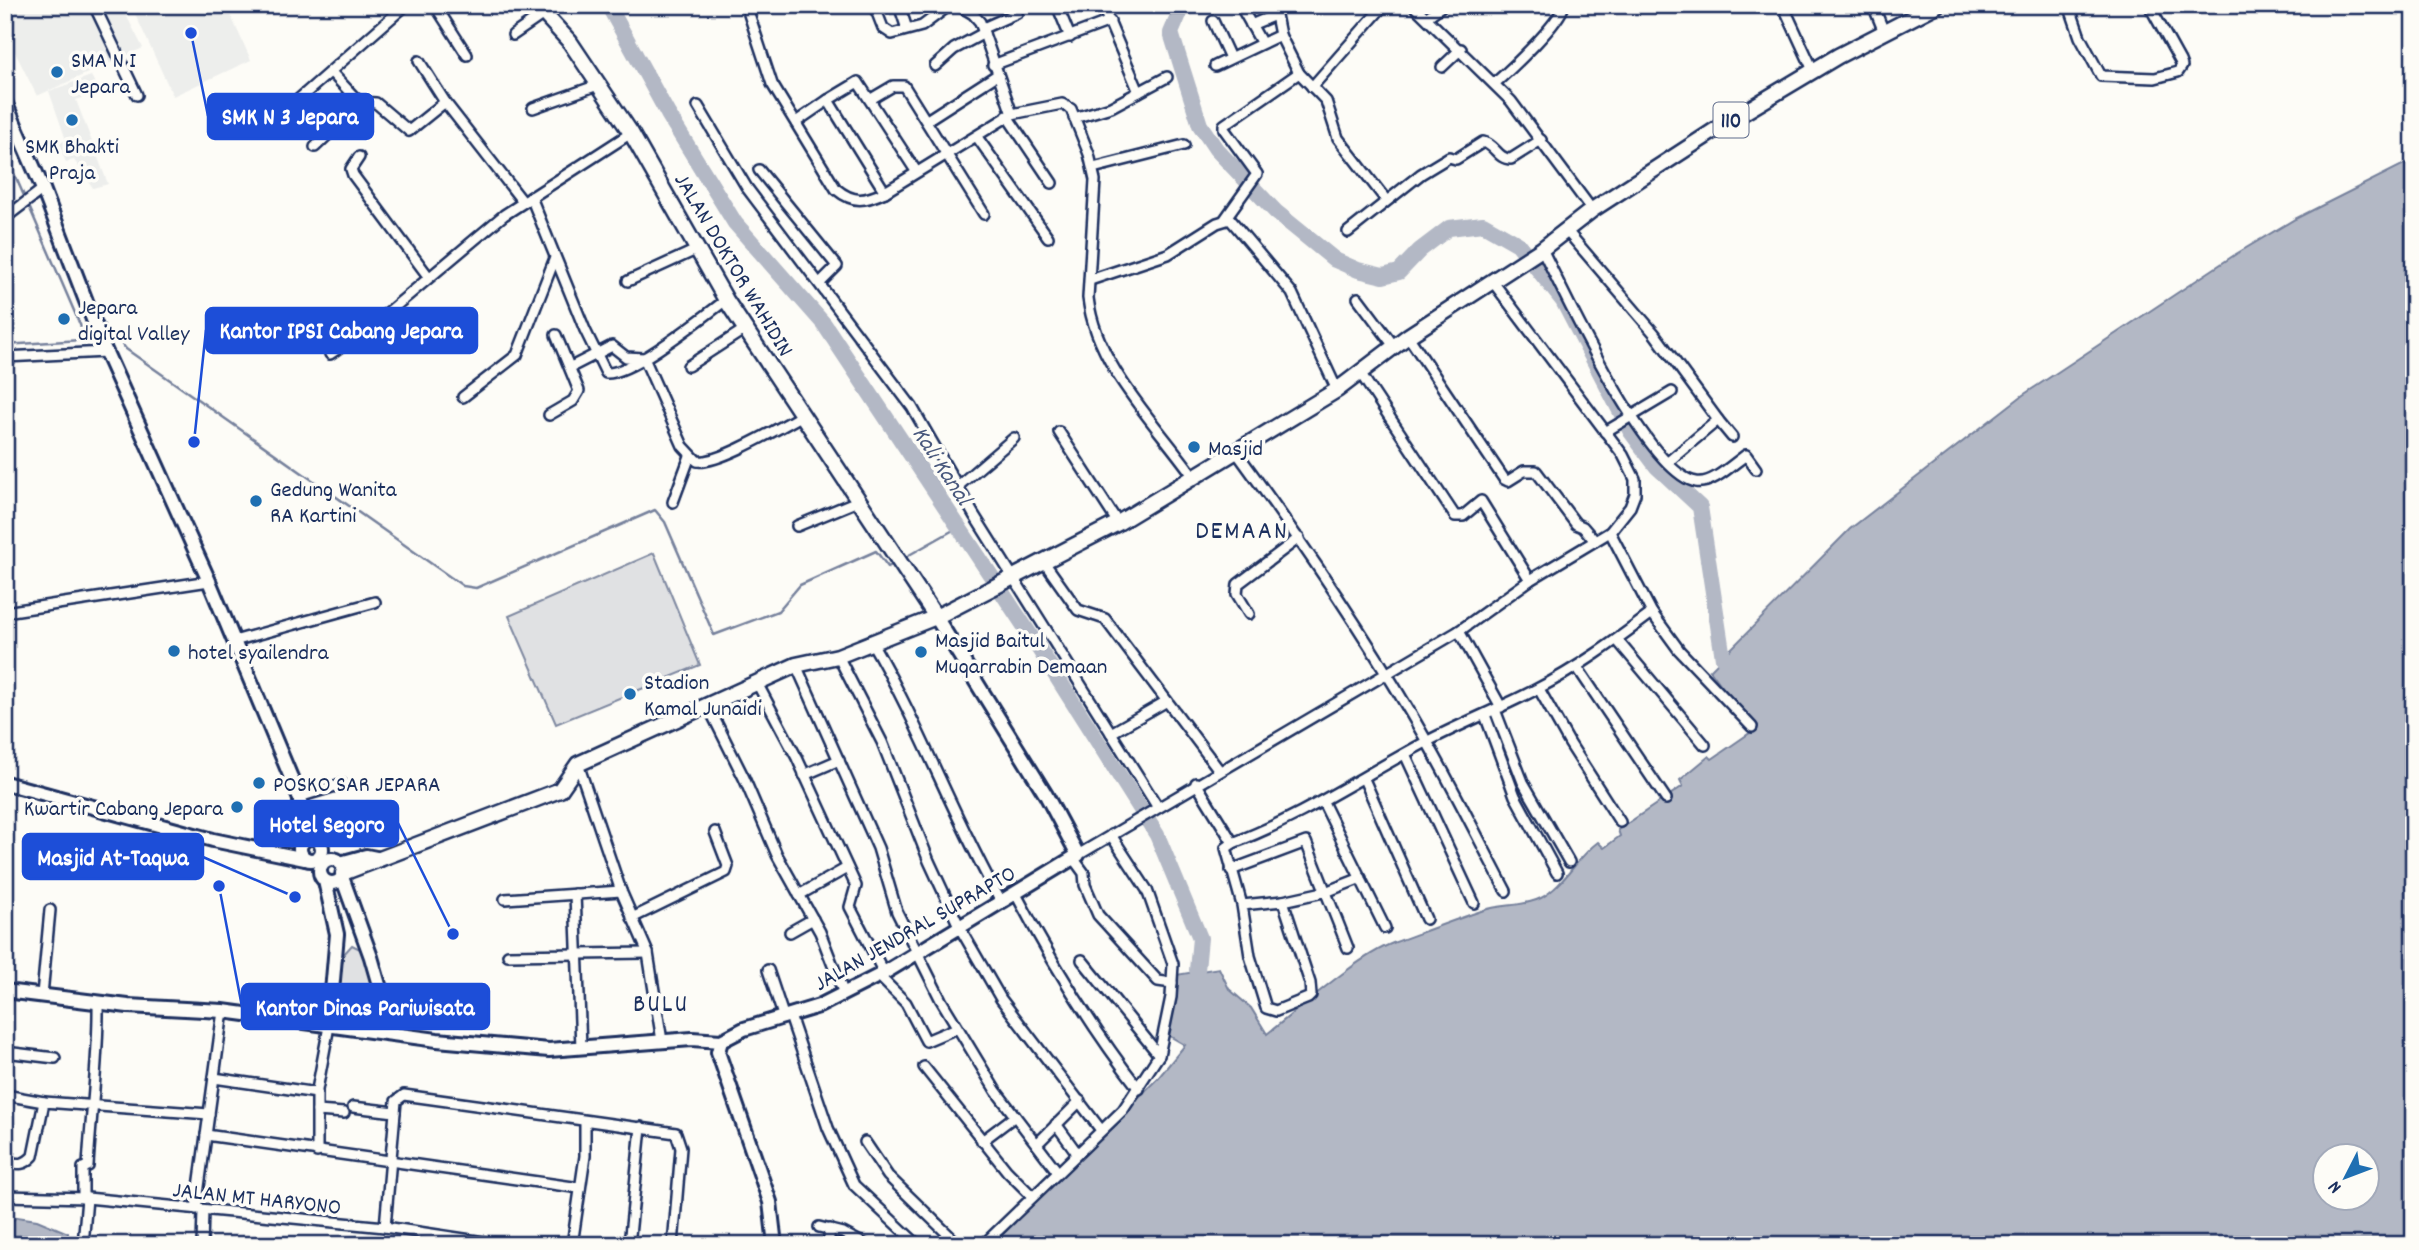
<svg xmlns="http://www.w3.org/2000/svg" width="2419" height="1250" viewBox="0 0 2419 1250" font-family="Dekko,sans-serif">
<rect width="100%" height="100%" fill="#fdfcf7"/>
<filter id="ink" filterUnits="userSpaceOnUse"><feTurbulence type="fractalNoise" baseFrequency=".0143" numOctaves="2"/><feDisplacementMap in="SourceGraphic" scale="14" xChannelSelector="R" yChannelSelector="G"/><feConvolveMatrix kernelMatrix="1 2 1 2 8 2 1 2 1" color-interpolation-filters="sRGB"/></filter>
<g filter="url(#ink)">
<!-- built -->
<g fill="#edeeec">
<polygon points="5,5 121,5 143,48 37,96 5,32"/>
<polygon points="131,5 226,5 251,60 173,96"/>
<polygon points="91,76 100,92 76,100 108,184 93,188 74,160 66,162 58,144 66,140 49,91"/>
</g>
<!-- green -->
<g fill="#e0e1e3" stroke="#7e88a0" stroke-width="2">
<polygon points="654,553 700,665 556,724 509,616"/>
<polygon points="352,945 362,950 381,1005 360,1020 343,1013 338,1005 343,955"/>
</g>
<!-- water -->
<g fill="#b3b8c5" stroke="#76819c" stroke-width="2" fill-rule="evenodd">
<path d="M2414,159V1245H992L1159,1077L1185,1045L1166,1034L1176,975L1219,968L1229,989L1251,1008L1267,1034C1299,1009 1358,956 1393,943C1423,932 1454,920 1484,910C1503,904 1523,907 1541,898C1565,885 1576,858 1598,842L1604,848L1620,836L1618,830L1683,786L1680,780L1709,756L1712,759L1754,730L1710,670L1850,529L2023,395L2236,254L2295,219ZM2324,1156H2366V1198H2324Z"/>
<polygon points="17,1217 37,1220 68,1233 68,1245 5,1245 5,1226"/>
</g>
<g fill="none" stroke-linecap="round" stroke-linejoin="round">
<!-- stream -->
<g stroke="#76819c" stroke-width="2.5">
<polyline points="5,153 25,198"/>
<polyline points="28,204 87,341"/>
<polyline points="106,338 116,336 126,349 463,586 476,588 655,510 665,522 714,635 778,611 800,585 876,551 888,567 893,564"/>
<polyline points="5,345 96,339"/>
<polyline points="902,559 957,528"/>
</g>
<!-- river -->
<g stroke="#b3b8c5" stroke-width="16">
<polyline points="608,5 668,114 735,223 824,324 1027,630 1157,835 1200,938 1197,970"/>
<polyline points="1183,5 1171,33 1200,125 1216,149 1276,212 1335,260 1358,270 1383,276 1399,272 1420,250 1449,228 1483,224 1518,244 1563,301 1631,432 1657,467 1700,507 1723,658"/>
</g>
<defs>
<g id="street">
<polyline points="94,5 137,95"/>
<polyline points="435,5 467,55"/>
<path d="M746,5L772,84L836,189C854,204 865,201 885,192L1012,114"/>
<polyline points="874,5 883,28 892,34 922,26 950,5"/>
<polyline points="899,5 907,29"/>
<path d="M958,5L973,14L980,22L1012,114L1062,104L1071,109L1089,154L1095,180L1088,298C1096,366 1156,423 1194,477"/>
<polyline points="1057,5 1070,37"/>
<polyline points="1102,5 1139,92"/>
<polyline points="1240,5 1261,42"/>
<polyline points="1274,5 1280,35 1299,73 1326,101 1338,138 1386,200"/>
<polyline points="1413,5 1511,101 1592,210"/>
<polyline points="1783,5 1813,70"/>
<polyline points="1873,5 1884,32"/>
<polyline points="2069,5 2080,37 2101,76 2155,78 2178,72 2182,66 2180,61 2149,5"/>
<polyline points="1427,17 1443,5"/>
<polyline points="1213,21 1230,58"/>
<polyline points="1251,25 1275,15"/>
<polyline points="983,28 1017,13 1016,5"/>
<polyline points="513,35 542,15"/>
<polyline points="419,61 445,102"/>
<polyline points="993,65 1110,21"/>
<polyline points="935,66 954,49 984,33"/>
<polyline points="1215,66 1280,35"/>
<polyline points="1442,67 1461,49"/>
<polyline points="331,72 359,102 376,103 409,131 445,102 523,202"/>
<path d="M1495,83C1510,70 1560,23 1564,5"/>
<polyline points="1312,87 1384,5"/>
<polyline points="871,99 893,86 904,86 984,214"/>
<polyline points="828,100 858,82 916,171"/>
<polyline points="698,106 747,188 912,407 974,515 1157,806"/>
<polyline points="533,108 598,85"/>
<polyline points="284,112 406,5"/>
<polyline points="1007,116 1052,183"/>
<polyline points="1074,118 1111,107 1167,77"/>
<polyline points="927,120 997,75"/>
<polyline points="796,122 828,100 885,192"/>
<polyline points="977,137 1048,237"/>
<polyline points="315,147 361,103"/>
<polyline points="359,157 351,169 353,175 428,276"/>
<polyline points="1093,168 1184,145"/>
<polyline points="759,170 837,266 820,283"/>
<path d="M531,197L585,330L606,373C631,375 703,317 726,300"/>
<polyline points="5,218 43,189"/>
<polyline points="1225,219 1257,174 1224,129 1224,125 1299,73"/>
<polyline points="1566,230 1654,333 1718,420 1668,462"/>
<path d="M1348,232L1421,174L1449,157L1456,159L1483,142C1496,145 1497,159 1511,159L1541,140"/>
<path d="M1542,249C1565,295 1647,473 1696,482C1712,485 1733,464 1746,455L1756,469"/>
<polyline points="1090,280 1168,254 1217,223 1230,219 1292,293 1337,390"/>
<polyline points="628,281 696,250"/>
<polyline points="1358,298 1394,346"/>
<polyline points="1408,336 1504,479 1508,481 1524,471 1536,471 1576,524 1583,527 1595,541"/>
<polyline points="330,354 380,319 504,215 631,133"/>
<polyline points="5,357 106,352"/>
<polyline points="688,366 745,329"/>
<path d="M571,367L612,346L626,357L644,358L683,446L697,461C717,465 782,426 803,415"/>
<polyline points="1361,374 1455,516 1463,516 1481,501 1530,580"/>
<polyline points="463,397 517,355 555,258"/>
<polyline points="549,415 573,401 579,391 556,335"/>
<polyline points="1718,420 1732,437"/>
<polyline points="1059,432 1118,523"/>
<polyline points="1605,432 1672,392"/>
<path d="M1235,450C1303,543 1369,639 1426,740C1454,789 1479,840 1506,891"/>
<polyline points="958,486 1014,438"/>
<polyline points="673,502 690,456"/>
<polyline points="797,526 860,500"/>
<polyline points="1044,562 1078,610 1105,619 1219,770"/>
<polyline points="5,612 209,581"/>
<polyline points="1652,613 1679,650 1752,727"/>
<polyline points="1249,614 1237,594 1238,584 1299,538"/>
<polyline points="1459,631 1501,707"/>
<polyline points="1617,640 1705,745"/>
<polyline points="234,641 375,602"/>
<path d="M871,641C920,725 953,817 1001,902"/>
<polyline points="838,656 882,742 929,861 960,928 1001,999 1101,1130"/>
<polyline points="796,665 878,848 897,912 941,1000 996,1091 1057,1171"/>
<polyline points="1577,667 1666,799"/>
<polyline points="757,683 797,758 856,886 850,907 884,973"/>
<polyline points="1539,689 1570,744 1620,822"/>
<polyline points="707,704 744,778 777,855 820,932 844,994"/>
<polyline points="1495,710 1523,782 1569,862"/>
<polyline points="1485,715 1515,796 1557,873"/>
<polyline points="1111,733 1167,701"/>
<polyline points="1405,754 1474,903"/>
<polyline points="578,764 621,891 648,953 662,1041"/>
<polyline points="804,775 839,760"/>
<polyline points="1364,779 1426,919"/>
<path d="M1196,783L1233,843C1302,817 1362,776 1426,742C1462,723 1501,708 1537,689C1578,668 1615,641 1652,613L1610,532"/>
<polyline points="299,797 342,784"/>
<polyline points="1323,802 1385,928"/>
<polyline points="1233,843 1226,848 1242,905 1283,901 1310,983 1311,995 1308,998 1276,1011 1266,1008 1250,956 1242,905"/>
<polyline points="1078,855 1459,631 1530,580 1610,532 1630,507 1635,494 1635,479 1623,455 1493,282"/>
<polyline points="1073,858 1084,873 1085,885 1098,915 1158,981 1172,983"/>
<polyline points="1231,870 1306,842 1348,948"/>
<polyline points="575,894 581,1047"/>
<path d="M1016,894C1052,963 1091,1027 1139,1089"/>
<polyline points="799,895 847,868"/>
<polyline points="505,899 621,891"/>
<polyline points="1283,901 1328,891 1361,878"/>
<polyline points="632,918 726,872 728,866 715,832"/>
<polyline points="790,932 813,919"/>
<polyline points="508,955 648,953"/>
<polyline points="1082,960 1159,1055"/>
<polyline points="768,970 784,1018"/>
<polyline points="879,976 906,1003 926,1041 957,1028"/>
<polyline points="42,995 50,910"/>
<polyline points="790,1016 828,1128 854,1185 918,1245"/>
<polyline points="5,1052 55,1058"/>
<polyline points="924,1067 1007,1171 1032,1196"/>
<polyline points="214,1078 317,1093"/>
<polyline points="5,1095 44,1102"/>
<polyline points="353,1107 395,1112"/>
<polyline points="317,1111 344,1113"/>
<polyline points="1056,1124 1077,1153"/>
<polyline points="206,1135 580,1188"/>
<polyline points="982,1141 1015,1116"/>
<polyline points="865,1142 888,1176 959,1245"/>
<polyline points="1037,1144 1080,1101"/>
<polyline points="317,1152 317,1090 329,1026"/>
<path d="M5,1162C18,1164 24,1166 33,1156L44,1102L209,1114"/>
<polyline points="5,1196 87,1198 385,1227 504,1245"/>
<path d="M83,1198V1168L88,1166C91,1111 99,1057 98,1002"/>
<polyline points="196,1209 223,1011"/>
<polyline points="385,1227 396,1101 404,1095 676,1133 681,1148 673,1245"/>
<polyline points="819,1227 843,1233 866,1245"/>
<polyline points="83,1245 87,1198"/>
<polyline points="202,1245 203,1211"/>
<polyline points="572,1245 585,1156 585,1122"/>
<polyline points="629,1245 641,1127"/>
<polyline points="828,1245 830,1229"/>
<polyline points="983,1245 1123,1110 1159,1055 1171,997 1173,964 1147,890 1111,835"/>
</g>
<g id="secondary">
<polyline points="5,102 43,189 104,348 209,581 317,840"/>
<polyline points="5,783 213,840 305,859"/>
<polyline points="300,801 302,843"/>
<circle cx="311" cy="849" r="11"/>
<circle cx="332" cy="871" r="12"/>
<polyline points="340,863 366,856 381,859"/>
<polyline points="342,877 371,957 393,1034"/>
<polyline points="325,881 337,934 329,1026"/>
<polyline points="5,991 128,1006 223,1011 437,1040 549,1050 692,1039 721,1041"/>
<polyline points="721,1041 744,1029 819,1006 884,973 1078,855 1046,795 936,617"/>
<polyline points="721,1041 718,1052 770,1202 775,1245"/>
</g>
<g id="primary">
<polyline points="536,5 570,42 631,133 726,300 936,617"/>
<polyline points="343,873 560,790 578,764 796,665 838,656 936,617 1118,523 1337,390 1408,336 1542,249 1592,210 1726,123 1838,56 1937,5"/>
</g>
</defs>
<!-- street casing -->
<use href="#street" stroke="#1b2f5e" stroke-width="14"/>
<!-- secondary casing -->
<use href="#secondary" stroke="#1b2f5e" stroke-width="18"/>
<!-- primary casing -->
<use href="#primary" stroke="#1b2f5e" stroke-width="19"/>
<!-- street -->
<use href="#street" stroke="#fdfcf7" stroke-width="9"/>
<!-- secondary -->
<use href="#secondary" stroke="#fdfcf7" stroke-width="12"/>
<!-- primary -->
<use href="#primary" stroke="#fdfcf7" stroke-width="14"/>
</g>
</g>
<!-- markers -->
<g fill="#1f6fb2" stroke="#fdfcf7" stroke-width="2.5">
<circle cx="57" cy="72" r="7"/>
<circle cx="72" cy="120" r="7"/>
<circle cx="64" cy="319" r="7"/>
<circle cx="1194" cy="447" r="7"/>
<circle cx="256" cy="501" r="7"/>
<circle cx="174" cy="651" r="7"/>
<circle cx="921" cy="652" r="7"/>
<circle cx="630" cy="694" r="7"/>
<circle cx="259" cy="783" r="7"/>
<circle cx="237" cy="807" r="7"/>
</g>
<g text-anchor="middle" stroke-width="7" stroke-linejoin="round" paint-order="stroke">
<!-- shield labels -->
<rect fill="#fdfcf7" stroke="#5f6c8c" stroke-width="2" x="1713.5" y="102.5" width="35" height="35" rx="5"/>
<g font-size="21" font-weight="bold" fill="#1b2f5e">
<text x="1731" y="127">110</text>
</g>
<!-- poi labels -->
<g font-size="23" fill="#1b2f5e" stroke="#fdfcf7" text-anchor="start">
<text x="71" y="67">SMA N I<tspan x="71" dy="26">Jepara</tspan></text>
<text x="72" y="153" text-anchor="middle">SMK Bhakti<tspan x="72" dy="26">Praja</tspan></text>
<text x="78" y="314">Jepara<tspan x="78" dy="26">digital Valley</tspan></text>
<text x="1208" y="455">Masjid</text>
<text x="270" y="496">Gedung Wanita<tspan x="270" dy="26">RA Kartini</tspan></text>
<text x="935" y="647">Masjid Baitul<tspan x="935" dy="26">Muqarrabin Demaan</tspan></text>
<text x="188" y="659">hotel syailendra</text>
<text x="644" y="689">Stadion<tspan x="644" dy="26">Kamal Junaidi</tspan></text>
<text x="273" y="791">POSKO SAR JEPARA</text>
<text x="223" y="815" text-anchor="end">Kwartir Cabang Jepara</text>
</g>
<!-- street labels -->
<g font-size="23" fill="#1b2f5e" stroke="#fdfcf7">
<text transform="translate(735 264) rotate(59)" y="8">JALAN DOKTOR WAHIDIN</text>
<text transform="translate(914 927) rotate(-30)" y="8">JALAN JENDRAL SUPRAPTO</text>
<text transform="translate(257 1197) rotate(6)" y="8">JALAN MT HARYONO</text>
</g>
<!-- water labels -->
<g font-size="24" font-style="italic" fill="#49587d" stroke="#fdfcf7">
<text transform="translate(943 465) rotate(57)" y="8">Kali Kanal</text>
</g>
<!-- quarter labels -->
<g font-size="26" letter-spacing="2" fill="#1b2f5e" stroke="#fdfcf7">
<text x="1242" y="538">DEMAAN</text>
<text x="661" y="1011">BULU</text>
</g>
</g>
<!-- callouts -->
<path fill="none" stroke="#1d4ed8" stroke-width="2.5" d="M191 33L208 116M194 442L206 330M453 934L398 823M295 897L203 857M219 886L242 1007"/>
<g fill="#1d4ed8" stroke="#fdfcf7" stroke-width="2.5">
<circle cx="191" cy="33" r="7"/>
<circle cx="194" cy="442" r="7"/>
<circle cx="453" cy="934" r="7"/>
<circle cx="295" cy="897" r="7"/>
<circle cx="219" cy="886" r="7"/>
</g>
<g fill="#1d4ed8" stroke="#1d4ed8" stroke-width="2.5">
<rect x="208" y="94" width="165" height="45" rx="7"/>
<rect x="206" y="308" width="271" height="45" rx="7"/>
<rect x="255" y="801" width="143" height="45" rx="7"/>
<rect x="23" y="834" width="180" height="45" rx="7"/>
<rect x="242" y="984" width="247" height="45" rx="7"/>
</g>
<g font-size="24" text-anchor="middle" font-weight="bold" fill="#fff">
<text x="290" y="124">SMK N 3 Jepara</text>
<text x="341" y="338">Kantor IPSI Cabang Jepara</text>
<text x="327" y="832">Hotel Segoro</text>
<text x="113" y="865">Masjid At-Taqwa</text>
<text x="365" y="1015">Kantor Dinas Pariwisata</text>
</g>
<!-- margin -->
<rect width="2419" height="1250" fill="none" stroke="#fdfcf7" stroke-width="28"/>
<rect x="14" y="14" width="2391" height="1222" fill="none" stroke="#1b2f5e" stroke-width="2.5" filter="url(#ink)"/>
<!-- north arrow -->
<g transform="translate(2346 1177) rotate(228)"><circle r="33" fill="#fdfcf7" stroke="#a3aaba" stroke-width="2"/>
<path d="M0-5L12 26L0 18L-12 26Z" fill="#1f6fb2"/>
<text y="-10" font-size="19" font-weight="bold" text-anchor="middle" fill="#1b2f5e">N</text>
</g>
</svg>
